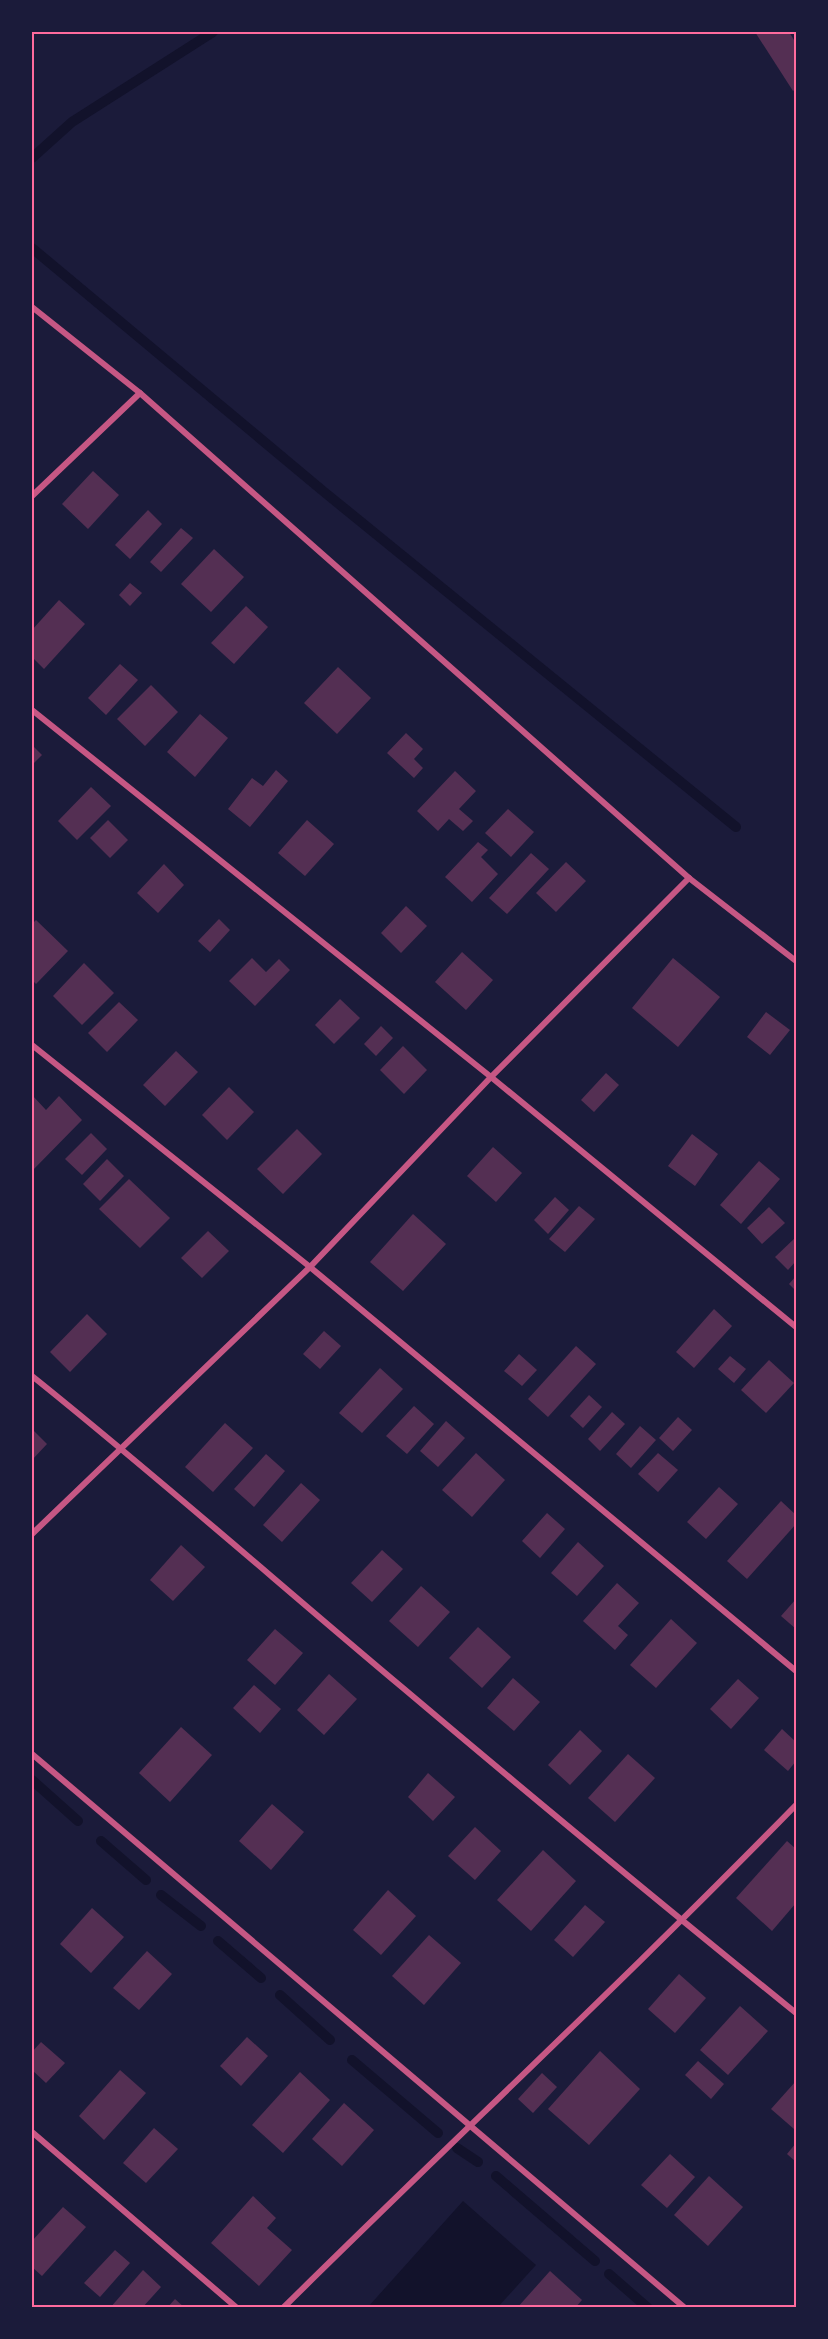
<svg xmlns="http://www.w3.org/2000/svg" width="828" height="2339" viewBox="0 0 828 2339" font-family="Ubuntu,sans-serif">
<rect width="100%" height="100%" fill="#1b1b3a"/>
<!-- water -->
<polygon fill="#12122b" points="463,2201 536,2265 498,2307 368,2307"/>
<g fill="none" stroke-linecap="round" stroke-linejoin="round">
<!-- stream -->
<g stroke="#12122b" stroke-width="10">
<polyline points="32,158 72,122 213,32"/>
<polyline points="32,248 323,491 736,827"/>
<polyline points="32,1780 78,1821"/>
<polyline points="101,1841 146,1880"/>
<polyline points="161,1895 201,1926"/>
<polyline points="218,1941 261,1978"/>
<polyline points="280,1995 330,2040"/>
<polyline points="352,2060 438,2133"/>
<polyline points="457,2148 478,2162"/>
<polyline points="496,2176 595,2261"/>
<polyline points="609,2274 648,2308"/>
</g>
</g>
<!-- building -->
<g fill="#542f53">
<polygon points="755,32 789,32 796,43 796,89 793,91"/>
<polygon points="93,471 119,495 88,529 62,504"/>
<polygon points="148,510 162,524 130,559 115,545"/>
<polygon points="181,528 193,538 161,572 150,562"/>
<polygon points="214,549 244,577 211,612 181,584"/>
<polygon points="130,583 142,593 130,606 119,595"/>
<polygon points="59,600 85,624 44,669 32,657 32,630"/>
<polygon points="246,606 268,627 234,664 211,643"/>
<polygon points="120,664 138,680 106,715 88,698"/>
<polygon points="338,667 371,698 337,734 304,703"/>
<polygon points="151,685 178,712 145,746 117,719"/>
<polygon points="200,714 228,738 195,777 167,752"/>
<polygon points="406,733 423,749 414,759 423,768 414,778 387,753"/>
<polygon points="32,745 42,755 32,765"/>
<polygon points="276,770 288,781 250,827 228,809 252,778 263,786"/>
<polygon points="455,771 476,791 459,809 473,821 463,831 449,819 438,831 417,811"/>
<polygon points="91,787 111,806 77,840 58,821"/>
<polygon points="508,809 534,832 511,857 485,833"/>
<polygon points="108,820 128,840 110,858 90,838"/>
<polygon points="307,820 334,844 305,876 278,853"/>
<polygon points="478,842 488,850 481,857 498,874 472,902 445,877"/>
<polygon points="531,853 549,869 507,914 489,898"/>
<polygon points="566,862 586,881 556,912 536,893"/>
<polygon points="164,864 184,885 158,913 137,893"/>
<polygon points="406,906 427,926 401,953 381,933"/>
<polygon points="219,919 230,930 210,952 198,941"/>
<polygon points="36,920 68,951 36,984 32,980 32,924"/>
<polygon points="462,952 493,980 466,1010 435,982"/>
<polygon points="252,958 266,972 279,959 290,970 255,1006 229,981"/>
<polygon points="673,958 720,997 678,1047 632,1008"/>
<polygon points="84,963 114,993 82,1025 53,996"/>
<polygon points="340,999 360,1018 334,1044 315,1025"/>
<polygon points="119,1002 138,1020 107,1052 88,1033"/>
<polygon points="766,1012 790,1030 770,1055 747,1037"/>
<polygon points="381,1026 393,1038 376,1056 364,1044"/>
<polygon points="403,1046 427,1070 404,1094 380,1070"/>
<polygon points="176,1051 198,1072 165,1106 143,1085"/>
<polygon points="606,1073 619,1085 594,1112 581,1100"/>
<polygon points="229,1087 254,1112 227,1140 202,1115"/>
<polygon points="32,1095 46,1110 59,1096 82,1120 32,1171"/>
<polygon points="297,1129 322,1154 283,1194 257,1169"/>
<polygon points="91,1133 107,1149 82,1175 65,1159"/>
<polygon points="692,1134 718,1154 695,1186 668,1166"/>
<polygon points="493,1147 522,1173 496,1202 467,1176"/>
<polygon points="107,1159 124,1176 100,1201 83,1184"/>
<polygon points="759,1161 780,1179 741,1224 720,1205"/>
<polygon points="129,1179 170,1218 140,1248 99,1209"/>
<polygon points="555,1197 569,1210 548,1234 534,1220"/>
<polygon points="579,1206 595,1219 565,1252 549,1239"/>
<polygon points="769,1207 785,1223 762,1244 747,1228"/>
<polygon points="413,1214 446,1244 403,1291 370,1262"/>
<polygon points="208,1231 229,1251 202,1278 181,1258"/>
<polygon points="796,1237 796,1261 788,1270 775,1257"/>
<polygon points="796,1276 796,1291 789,1284"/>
<polygon points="714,1309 732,1326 694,1368 676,1352"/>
<polygon points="87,1314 107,1334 70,1372 50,1352"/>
<polygon points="324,1331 341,1346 320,1369 303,1354"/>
<polygon points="576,1346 596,1364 548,1417 528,1399"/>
<polygon points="519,1354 537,1370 522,1386 504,1371"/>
<polygon points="730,1356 746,1369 734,1383 718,1369"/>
<polygon points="769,1360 794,1383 766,1413 741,1390"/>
<polygon points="380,1368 403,1389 362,1433 339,1413"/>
<polygon points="589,1395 602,1407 583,1428 570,1416"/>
<polygon points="414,1406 434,1424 407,1454 386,1436"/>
<polygon points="612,1412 625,1424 600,1451 588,1439"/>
<polygon points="678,1417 692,1430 673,1451 659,1438"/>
<polygon points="446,1421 465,1438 438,1467 420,1451"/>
<polygon points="225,1423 253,1448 213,1492 185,1467"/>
<polygon points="640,1426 656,1440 631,1468 616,1454"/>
<polygon points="32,1429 47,1444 32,1460"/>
<polygon points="476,1453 505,1480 472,1517 442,1490"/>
<polygon points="658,1453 678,1470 658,1492 638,1474"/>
<polygon points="266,1454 285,1471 254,1507 234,1489"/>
<polygon points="301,1483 320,1500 282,1542 263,1525"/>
<polygon points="719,1487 738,1504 706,1539 687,1522"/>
<polygon points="781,1501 796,1515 796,1524 747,1579 727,1561"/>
<polygon points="547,1513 565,1529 540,1558 522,1541"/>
<polygon points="578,1542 604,1566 577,1596 551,1573"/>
<polygon points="181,1545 205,1567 173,1601 150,1580"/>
<polygon points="382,1550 403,1569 372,1602 351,1583"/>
<polygon points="617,1583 639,1603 618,1626 628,1635 615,1650 583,1621"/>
<polygon points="421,1586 450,1612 418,1647 389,1621"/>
<polygon points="796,1599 796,1629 781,1616"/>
<polygon points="671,1619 697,1643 656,1688 630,1665"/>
<polygon points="478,1627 511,1657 482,1688 449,1658"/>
<polygon points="275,1629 303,1653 275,1685 247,1660"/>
<polygon points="329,1674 357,1699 324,1735 297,1710"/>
<polygon points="513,1678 540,1702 514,1731 487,1708"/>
<polygon points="738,1679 759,1698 731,1729 710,1709"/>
<polygon points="254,1685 281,1709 260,1733 233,1708"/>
<polygon points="181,1727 212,1755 170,1802 139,1773"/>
<polygon points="782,1729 796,1742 796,1761 788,1771 764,1750"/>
<polygon points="580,1730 602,1751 570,1785 548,1765"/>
<polygon points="628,1754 655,1778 615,1822 588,1798"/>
<polygon points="428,1773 455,1797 433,1821 408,1797"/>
<polygon points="272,1804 304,1832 271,1870 239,1841"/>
<polygon points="475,1827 501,1851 475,1880 448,1856"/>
<polygon points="787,1841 796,1849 796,1903 772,1931 736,1898"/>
<polygon points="543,1850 576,1881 531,1931 497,1900"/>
<polygon points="388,1890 416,1916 381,1955 353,1930"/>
<polygon points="585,1905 605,1922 573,1957 554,1940"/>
<polygon points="92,1908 124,1937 91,1973 60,1944"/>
<polygon points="429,1935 461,1963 424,2005 392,1976"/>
<polygon points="147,1951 172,1974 139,2010 113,1988"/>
<polygon points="679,1974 706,1998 675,2033 648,2009"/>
<polygon points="740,2006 768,2031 728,2075 700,2050"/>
<polygon points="247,2037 268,2056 241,2086 220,2066"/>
<polygon points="41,2042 65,2063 46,2083 32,2070 32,2052"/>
<polygon points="600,2051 640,2089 589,2145 548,2109"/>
<polygon points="698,2061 724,2084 711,2099 685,2075"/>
<polygon points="120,2070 146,2093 104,2140 79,2116"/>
<polygon points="300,2072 330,2100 283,2153 252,2125"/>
<polygon points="542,2073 557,2087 533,2113 518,2099"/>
<polygon points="796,2081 796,2126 794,2129 771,2109"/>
<polygon points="344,2103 374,2130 342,2166 312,2139"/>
<polygon points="154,2128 178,2149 146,2183 123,2163"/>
<polygon points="796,2143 796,2162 787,2154"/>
<polygon points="670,2154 695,2177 667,2208 641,2185"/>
<polygon points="709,2176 743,2207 708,2246 674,2215"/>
<polygon points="253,2196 276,2218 267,2228 292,2250 259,2286 211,2243"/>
<polygon points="63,2207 86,2227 42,2276 32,2267 32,2241"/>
<polygon points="115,2250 130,2263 100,2297 84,2283"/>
<polygon points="143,2270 161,2287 142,2308 110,2308"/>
<polygon points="550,2271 582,2300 575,2308 517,2308"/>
<polygon points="175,2299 185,2308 167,2308"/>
</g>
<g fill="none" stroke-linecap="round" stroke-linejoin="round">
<!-- minor -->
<g stroke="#c65784" stroke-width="6">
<polyline points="32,307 140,393 689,878 796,961"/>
<polyline points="32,496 140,393"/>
<polyline points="32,710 491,1077 796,1327"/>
<polyline points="32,1045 310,1267 796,1671"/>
<path d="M32,1376C158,1477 279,1584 403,1688C533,1798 664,1906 796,2013"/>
<polyline points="32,1534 310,1267 491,1077 689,878"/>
<polyline points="32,1754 685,2308"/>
<polyline points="32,2132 237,2308"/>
<path d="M283,2308C454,2139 629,1976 796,1805"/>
</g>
</g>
<!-- border -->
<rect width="828" height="2339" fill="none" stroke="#1b1b3a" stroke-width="66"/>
<rect x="33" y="33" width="762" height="2273" fill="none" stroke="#ff6b9d" stroke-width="2"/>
</svg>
